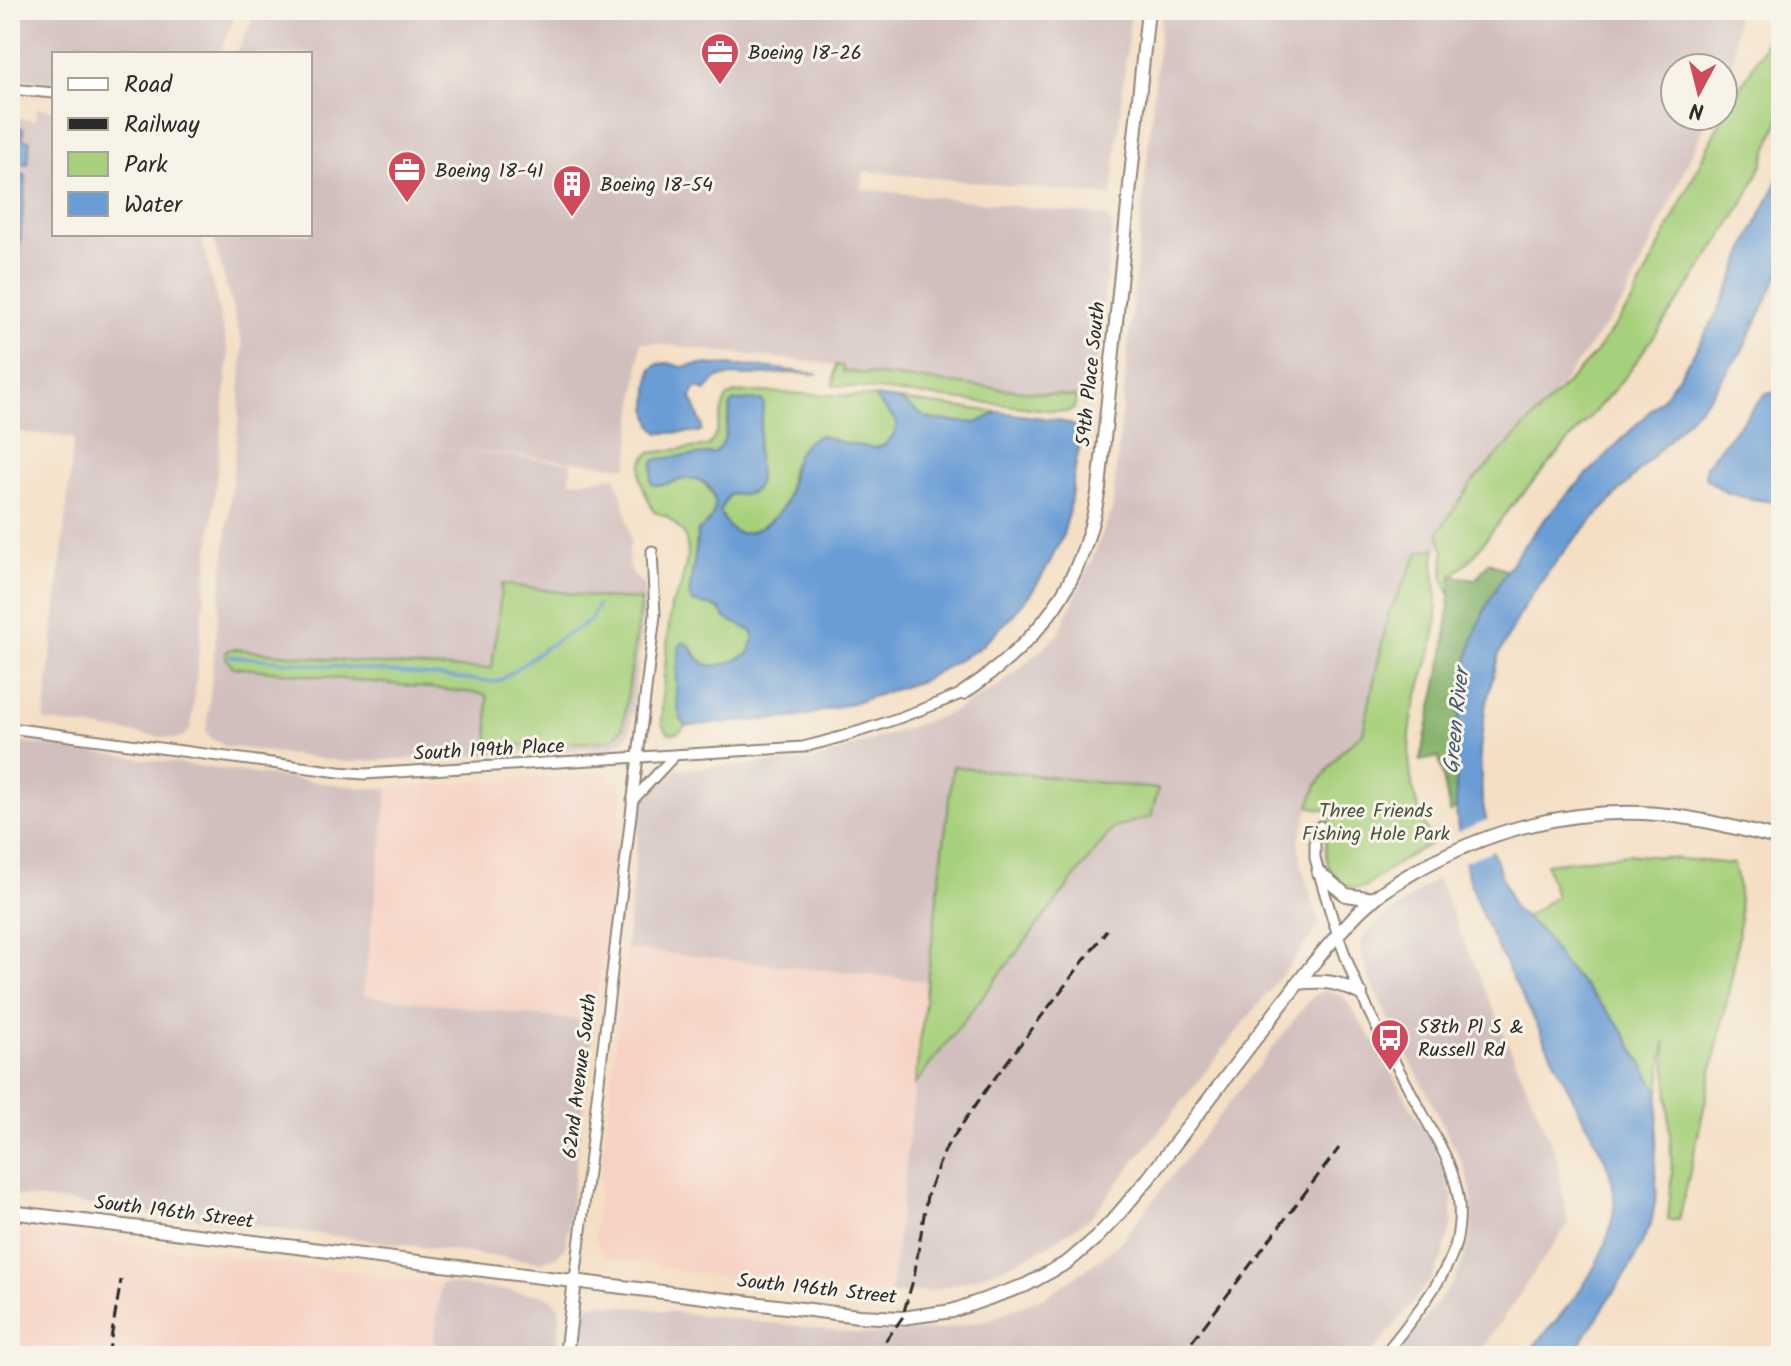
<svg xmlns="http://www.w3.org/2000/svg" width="1791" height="1366" viewBox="0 0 1791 1366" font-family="Kalam,sans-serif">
<rect width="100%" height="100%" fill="#f7f3e8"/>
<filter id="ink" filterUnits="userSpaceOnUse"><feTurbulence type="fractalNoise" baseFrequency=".0125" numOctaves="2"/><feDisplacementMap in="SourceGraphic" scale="16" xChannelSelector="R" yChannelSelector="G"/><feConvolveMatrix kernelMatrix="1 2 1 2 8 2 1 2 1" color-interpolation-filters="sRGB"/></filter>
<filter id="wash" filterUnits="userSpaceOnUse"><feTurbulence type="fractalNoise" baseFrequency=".006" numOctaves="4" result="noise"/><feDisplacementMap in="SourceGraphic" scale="32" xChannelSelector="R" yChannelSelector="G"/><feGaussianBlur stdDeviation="1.8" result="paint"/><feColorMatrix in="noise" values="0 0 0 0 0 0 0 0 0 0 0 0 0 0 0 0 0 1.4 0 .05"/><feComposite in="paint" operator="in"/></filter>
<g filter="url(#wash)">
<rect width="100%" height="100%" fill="#f4dfc5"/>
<!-- built -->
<g fill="#f6d2c4">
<polygon points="598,773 604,773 611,776 618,781 623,792 594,1022 363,995 388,788"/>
<polygon points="626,949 927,981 891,1294 692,1274 654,1264 607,1258 601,1251 594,1236"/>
<polygon points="27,1231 441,1283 432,1356 10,1356 10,1239 12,1236"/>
</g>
<!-- industrial -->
<g fill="#d1bfbe">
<polygon points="10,10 238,10 219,54 54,54 54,82 10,77"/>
<polygon points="257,10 1131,10 1112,196 864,171 862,189 1105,216 1112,224 1093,399 843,371 843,366 641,342 628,467 402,444 571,463 570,482 615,477 624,502 631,541 628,553 629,566 635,577 644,585 644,606 630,729 624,741 612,748 347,762 223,746 223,744 211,739 206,732 238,426 243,346 212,234 310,234 310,54 236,54"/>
<polygon points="1162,10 1737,10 1733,64 1723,86 1723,68 1675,68 1675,116 1709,116 1626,298 1439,548 1419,552 1388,614 1363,733 1340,753 1317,785 1298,842 1302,867 1320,926 1092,1216 1049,1245 1012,1264 969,1280 931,1291 891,1294 915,1084 1114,827 1151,817 953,766 927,981 626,949 641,804 676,769 815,760 950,713 999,686 1058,635 1092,560 1112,510"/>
<polygon points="37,108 54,110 54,234 201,234 229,356 191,729 183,736 176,739 44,721 74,438 10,431 10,117 35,120"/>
<polygon points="10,741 362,788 388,788 363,995 594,1022 566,1245 561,1252 555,1258 540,1262 10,1195"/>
<polygon points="1437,878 1556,1154 1568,1224 1477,1356 1397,1356 1453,1282 1462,1264 1471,1232 1472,1194 1464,1166 1370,981 1360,946 1364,937 1373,927"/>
<polygon points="1326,990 1334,992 1344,997 1377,1046 1442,1163 1452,1197 1452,1224 1442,1258 1429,1282 1370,1356 576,1356 580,1319 588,1305 599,1303 865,1334 941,1330 993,1318 1046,1296 1101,1259 1122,1240 1313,996"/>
<polygon points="441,1283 544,1295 552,1299 559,1307 560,1316 556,1356 432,1356"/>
</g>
<!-- green -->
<g fill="#a7d07c" stroke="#697e54" stroke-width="2">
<polygon points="1776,10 1781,10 1781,115 1760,169 1740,209 1688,288 1626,376 1509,509 1471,559 1452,576 1450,595 1443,579 1444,552 1438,533 1473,481 1592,357 1633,301 1718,126 1762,51"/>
<polygon points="836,365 843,366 843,371 1076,397 1074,409 1065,412 833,385"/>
<path d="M758,392L874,397L896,421L897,427L893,436L883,446L873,448L840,442L820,435C812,443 801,452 794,462C787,474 791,492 784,504C776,520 744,545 729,527C725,523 722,516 720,511L729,495L750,494L756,489L759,480L757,451L764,403L731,404L723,444L719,450L666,484C694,471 710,480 717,509L705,527L698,530L695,556L713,606L753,632L754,639L749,654C736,659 713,673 700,660C696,656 693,649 689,644L681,720L685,726C679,734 675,735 667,732L662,724V698L671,605L680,589L688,555L687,544L683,532L666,516L654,512C645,492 631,471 649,453L708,446C721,433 718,411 728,396L735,393Z"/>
<polygon points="900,400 998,412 977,423 935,420 925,417"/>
<path d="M1436,548L1434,558C1434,578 1438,600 1437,620C1434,651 1421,680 1414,710C1403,760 1411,797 1432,843C1417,851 1403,859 1389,869C1381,874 1373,883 1364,887C1357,889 1352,888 1346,885C1318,871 1325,836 1332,812L1309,806L1317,785L1340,753L1363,733L1388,615L1419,552Z"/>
<path d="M502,584L603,598L641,600L623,727L613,739L607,741L489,747L487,696L484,694L233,667L226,658V653L229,650L235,649C321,658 406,670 492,668Z"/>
<polygon points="953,766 1158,789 1151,817 1114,827 915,1084"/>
<path d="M1627,854L1734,864C1748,916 1733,971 1722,1022C1709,1088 1694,1154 1679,1220H1668L1672,1175L1665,1042L1659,1092L1618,1023L1563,963L1543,933L1525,918L1556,896L1546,864Z"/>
</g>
<!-- forest -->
<path fill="#85b26c" stroke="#586e4c" stroke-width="2" d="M1489,562L1507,571C1497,587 1487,603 1480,621C1457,676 1456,748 1456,807L1450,813L1439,757L1420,761L1444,653L1452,576L1476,579Z"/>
<!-- water -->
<g fill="#6a9dd5" stroke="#4a6480" stroke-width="2">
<polygon points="10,126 23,128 23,138 26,141 30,140 28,164 10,163"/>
<polygon points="10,173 25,174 26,177 18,265 15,270 10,270"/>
<path d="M1781,174V270L1742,351L1710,396L1571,543L1549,571L1526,603L1499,654L1485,708L1480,751L1482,799L1492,850L1514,909L1543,933L1563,963L1618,1023L1659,1092L1655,1170L1657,1192L1651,1224L1632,1264L1572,1356H1525C1563,1313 1607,1268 1614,1208C1618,1171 1591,1134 1575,1102C1561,1074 1547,1045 1533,1017C1498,950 1458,882 1456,804C1455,747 1458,677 1479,624C1495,583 1523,544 1552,511C1578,483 1606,456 1632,429C1643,418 1655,407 1665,395C1689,363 1711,327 1728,291C1735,277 1739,262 1746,247C1756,223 1769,199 1781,174Z"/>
<path d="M668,363L682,367L701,364L761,367L818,374L787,373L748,376L734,375L717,378L705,391L699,388H696L691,397L702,425V430L698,432L659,433C642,420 650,389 651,370L658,364Z"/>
<polygon points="1781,392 1781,503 1752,499 1727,493 1705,478 1706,465 1765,394"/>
<path d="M874,397L900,400L925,417L935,420L977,423L998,412L1058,420L1080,428L1083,432L1076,462L1069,512L1063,535L1049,564L1034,589L1012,616L978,649L921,681L859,701L800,717L685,726C671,706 677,669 680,645L684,642C693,647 694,657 702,662C715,672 737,659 749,654L754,639L753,632L725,618L720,609L713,606L692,602L689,594L697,543L698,530C720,521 721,486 698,480C687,476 677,482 666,484C662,486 658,485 653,485L651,482L653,462L657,459L714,453C728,445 728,419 731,404L734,401L762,400L764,403L757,451L759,480L756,489C746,496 740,493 729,495L720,511C722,516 725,523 729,527C745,545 777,519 785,504C797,478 785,449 820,435L840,442L873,448L883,446L893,436L897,426L896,421Z"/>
</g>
<!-- pier -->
<polygon fill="#f4dfc5" points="1489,819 1496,849 1461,863 1455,833"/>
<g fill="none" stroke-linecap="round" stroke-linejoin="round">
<!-- stream -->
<polyline stroke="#6a9dd5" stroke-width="3" points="230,656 495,682 501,680 549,645 589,622 598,605"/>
</g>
</g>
<g filter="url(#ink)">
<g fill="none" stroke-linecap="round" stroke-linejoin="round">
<defs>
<g id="street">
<polyline points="10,89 54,93"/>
<path d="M10,728L339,772L364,774L803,747C858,734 910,715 963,693"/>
<polyline points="632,801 674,756"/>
<path d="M1320,826L1315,839V858C1328,907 1343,957 1365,1003C1382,1041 1404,1079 1424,1116C1436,1138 1449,1159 1455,1183C1461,1202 1460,1224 1456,1243C1447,1278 1406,1327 1383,1356"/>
<polyline points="575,1280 655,615 652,551"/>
</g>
<g id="secondary">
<path d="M963,693C1042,640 1084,583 1099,488L1148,10"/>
<polyline points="1318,872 1346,895 1374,899"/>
<path d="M1297,983C1324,980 1336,981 1361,994"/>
<path d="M10,1212L859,1316L902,1318L952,1311L1026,1285L1068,1262L1096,1238L1115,1218L1148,1179L1311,966C1328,946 1345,925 1364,907C1379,893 1397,882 1414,872C1483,832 1562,810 1643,813C1689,815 1736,828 1781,839"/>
<polyline points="566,1356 575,1280"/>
</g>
</defs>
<!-- street casing -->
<use href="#street" stroke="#908578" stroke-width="13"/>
<!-- secondary casing -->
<use href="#secondary" stroke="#908578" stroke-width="16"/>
<!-- street -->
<use href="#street" stroke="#fff" stroke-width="9"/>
<!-- secondary -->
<use href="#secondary" stroke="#fff" stroke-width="12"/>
<!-- rail -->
<g stroke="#2b2b2b" stroke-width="3" stroke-dasharray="12 6" stroke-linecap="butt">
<polyline points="108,1356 121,1280"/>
<polyline points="875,1356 902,1318 914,1277 927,1196 937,1169 947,1146 988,1087 1107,930"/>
<polyline points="1181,1356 1339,1148"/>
</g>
</g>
</g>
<!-- icons -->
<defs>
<symbol id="office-pin" viewBox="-11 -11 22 30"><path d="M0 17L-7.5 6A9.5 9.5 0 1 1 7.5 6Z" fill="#d1495b" stroke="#f7f3e8"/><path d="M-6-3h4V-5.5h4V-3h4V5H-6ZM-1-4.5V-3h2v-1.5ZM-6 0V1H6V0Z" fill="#fff"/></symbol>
<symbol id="building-pin" viewBox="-11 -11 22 30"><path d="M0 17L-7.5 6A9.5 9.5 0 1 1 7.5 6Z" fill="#d1495b" stroke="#f7f3e8"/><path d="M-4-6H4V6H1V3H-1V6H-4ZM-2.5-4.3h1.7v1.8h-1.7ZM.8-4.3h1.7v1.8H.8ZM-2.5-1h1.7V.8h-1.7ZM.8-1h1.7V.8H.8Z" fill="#fff"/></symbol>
<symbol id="bus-pin" viewBox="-11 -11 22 30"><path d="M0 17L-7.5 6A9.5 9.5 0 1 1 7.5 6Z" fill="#d1495b" stroke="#f7f3e8"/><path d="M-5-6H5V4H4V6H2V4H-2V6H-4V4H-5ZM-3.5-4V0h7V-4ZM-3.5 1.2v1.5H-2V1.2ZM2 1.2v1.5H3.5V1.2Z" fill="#fff"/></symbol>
</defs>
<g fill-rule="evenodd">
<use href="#office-pin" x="698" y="30" width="44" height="60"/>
<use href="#office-pin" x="385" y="148" width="44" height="60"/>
<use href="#building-pin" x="550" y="162" width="44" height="60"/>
<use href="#bus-pin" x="1368" y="1016" width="44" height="60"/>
</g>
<g text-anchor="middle" stroke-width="6" stroke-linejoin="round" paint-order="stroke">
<!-- poi labels -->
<g font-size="20" fill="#2b2b2b" stroke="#f7f3e8" text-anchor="start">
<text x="748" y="59">Boeing 18-26</text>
<text x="435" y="177">Boeing 18-41</text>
<text x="600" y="191">Boeing 18-54</text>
<text x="1418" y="1033">58th Pl S &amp;<tspan x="1418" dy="23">Russell Rd</tspan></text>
</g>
<!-- street labels -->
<g font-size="20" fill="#2b2b2b" stroke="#f7f3e8">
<text transform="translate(1090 374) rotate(-84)" y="7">59th Place South</text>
<text transform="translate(489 749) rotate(-3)" y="7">South 199th Place</text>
<text transform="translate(579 1076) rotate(-83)" y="7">62nd Avenue South</text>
<text transform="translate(174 1211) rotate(7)" y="7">South 196th Street</text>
<text transform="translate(817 1288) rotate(6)" y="7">South 196th Street</text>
</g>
<!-- park labels -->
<g font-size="20" fill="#4a543f" stroke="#f7f3e8">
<text x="1376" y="817">Three Friends<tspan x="1376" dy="23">Fishing Hole Park</tspan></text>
</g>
<!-- water labels -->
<g font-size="22" font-style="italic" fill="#44596f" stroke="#f7f3e8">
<text transform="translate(1455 721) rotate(-84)" y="8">Green River</text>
</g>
</g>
<!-- margin -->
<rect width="1791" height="1366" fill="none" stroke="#f7f3e8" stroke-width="40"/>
<!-- legend -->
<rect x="52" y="52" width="260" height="184" fill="#f7f3e8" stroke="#a5a39c" stroke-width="2"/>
<rect x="68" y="78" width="40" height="12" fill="#ffffff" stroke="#a5a39c" stroke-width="2"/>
<text x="124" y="92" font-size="24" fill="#2b2b2b">Road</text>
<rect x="68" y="118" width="40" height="12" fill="#2b2b2b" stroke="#a5a39c" stroke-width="2"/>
<text x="124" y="132" font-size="24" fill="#2b2b2b">Railway</text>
<rect x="68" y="152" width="40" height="24" fill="#a7d07c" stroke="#a5a39c" stroke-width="2"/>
<text x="124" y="172" font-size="24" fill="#2b2b2b">Park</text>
<rect x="68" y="192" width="40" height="24" fill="#6a9dd5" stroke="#a5a39c" stroke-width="2"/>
<text x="124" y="212" font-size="24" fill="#2b2b2b">Water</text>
<!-- north arrow -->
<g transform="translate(1699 92) rotate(187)"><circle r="38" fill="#f7f3e8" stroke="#a5a39c" stroke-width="2"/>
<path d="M0-6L14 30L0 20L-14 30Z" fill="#d1495b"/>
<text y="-12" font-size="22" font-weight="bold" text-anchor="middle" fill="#2b2b2b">N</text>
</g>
</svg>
